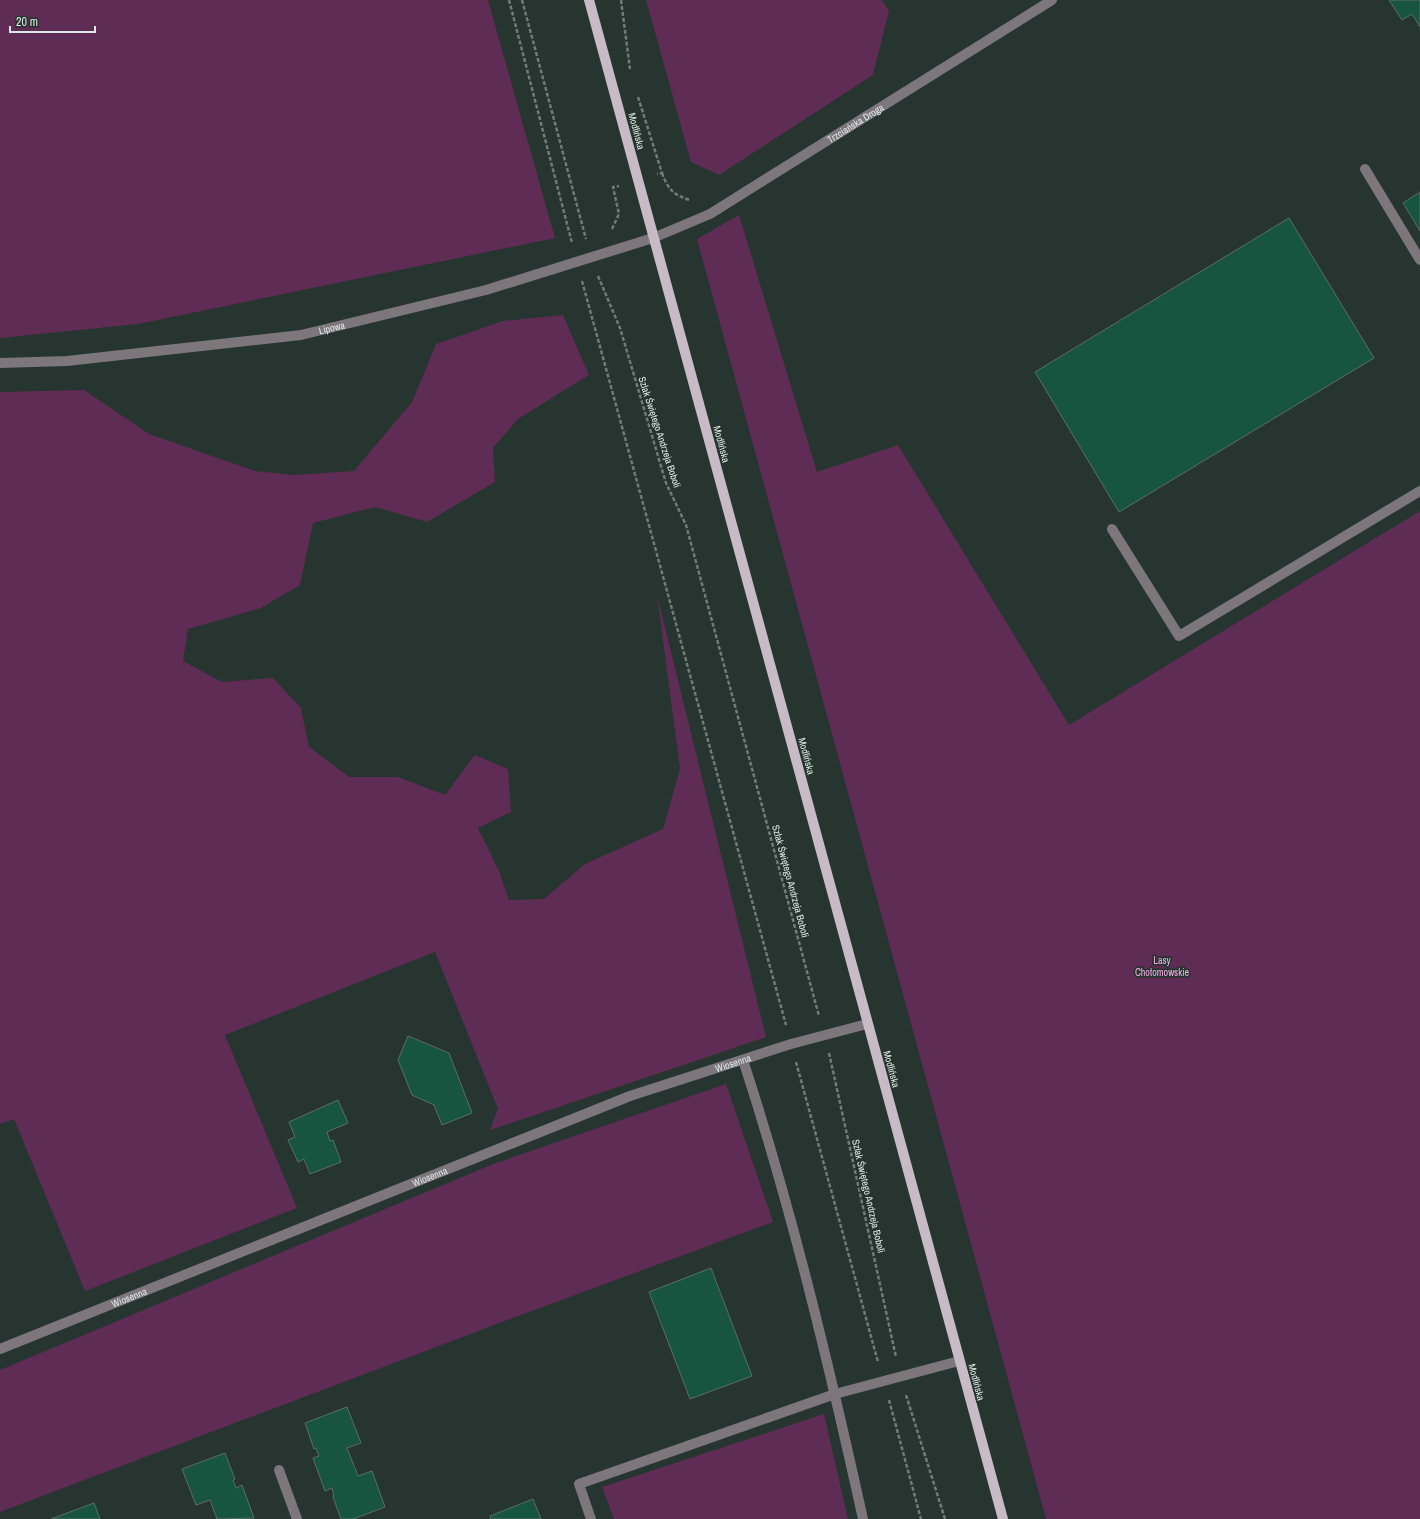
<svg xmlns="http://www.w3.org/2000/svg" width="1420" height="1519" viewBox="0 0 1420 1519" font-family="'Archivo Narrow',sans-serif">
<rect width="100%" height="100%" fill="#26352f"/>
<!-- green -->
<g fill="#5e2c55">
<polygon points="0,0 488,0 555,238 138,324 0,338"/>
<polygon points="646,0 882,0 889,11 873,75 719,175 691,162"/>
<polygon points="739,215 817,472 898,445 1069,725 1420,511 1420,1519 1046,1519 697,239"/>
<polygon points="563,315 589,375 518,419 493,448 495,482 427,522 375,507 313,523 300,585 261,608 188,629 183,661 222,682 273,678 301,708 309,747 349,777 398,777 445,795 475,755 508,769 511,812 478,828 499,871 509,900 544,899 585,864 663,829 680,769 657,595 766,1037 490,1130 498,1109 435,952 225,1035 297,1208 85,1291 14,1119 0,1124 0,392 84,390 149,434 255,471 293,475 354,471 412,402 436,344 503,321"/>
<polygon points="726,1084 773,1222 510,1319 0,1512 0,1370 493,1164"/>
<polygon points="824,1414 848,1519 614,1519 602,1487"/>
</g>
<!-- building -->
<g fill="#175541" stroke="#5c6d66">
<polygon points="1389,0 1420,0 1420,27 1412,14 1402,20"/>
<polygon points="1420,192 1420,231 1403,203"/>
<polygon points="1289,218 1374,358 1119,512 1035,372"/>
<polygon points="408,1036 449,1053 472,1113 442,1125 434,1105 412,1095 398,1060"/>
<polygon points="338,1100 348,1123 327,1132 330,1141 333,1140 341,1162 310,1174 304,1159 298,1162 288,1140 295,1137 289,1122"/>
<polygon points="711,1268 752,1376 690,1399 649,1292"/>
<polygon points="347,1407 361,1443 347,1448 358,1476 372,1471 385,1507 353,1519 341,1519 333,1497 334,1496 332,1488 325,1491 313,1458 319,1456 316,1448 314,1449 305,1423"/>
<polygon points="225,1453 235,1479 233,1480 236,1488 242,1485 254,1518 217,1519 210,1500 196,1505 182,1469"/>
<polygon points="533,1499 541,1519 491,1519 490,1516"/>
<polygon points="94,1503 100,1519 51,1519"/>
</g>
<g fill="none" stroke-linecap="round" stroke-linejoin="round">
<!-- path -->
<g stroke="#6f7c77" stroke-width="2.5" stroke-dasharray="4 2" stroke-linecap="butt">
<polyline points="509,0 572,243"/>
<polyline points="522,0 586,239"/>
<polyline points="621,0 630,69"/>
<polyline points="638,97 662,173 657,174"/>
<path d="M662,173C668,189 673,195 690,200"/>
<polyline points="612,229 619,214 613,187 619,186"/>
<polyline points="598,276 620,328 666,483 686,525 819,1016"/>
<polyline points="582,281 786,1025"/>
<polyline points="829,1053 896,1357"/>
<polyline points="796,1062 878,1362"/>
<polyline points="906,1395 945,1519"/>
<polyline points="889,1400 921,1519"/>
</g>
<!-- minor -->
<g stroke="#7d767b" stroke-width="10">
<polyline points="1365,169 1420,260"/>
<path id="s1" d="M0,363L67,361L301,335L486,290L653,238L710,214L1052,0"/>
<polyline points="1112,529 1179,636 1420,491"/>
<path d="M743,1060C792,1210 829,1365 863,1519"/>
<path id="s2" d="M0,1349L630,1096L791,1044L867,1024"/>
<polyline points="279,1470 297,1519"/>
<polyline points="591,1519 579,1484 835,1394 959,1361"/>
</g>
<!-- major -->
<polyline stroke="#c8bbc5" stroke-width="10" points="589,0 1003,1519"/>
</g>
<g text-anchor="middle" stroke-width="3.5" stroke-linejoin="round" paint-order="stroke">
<!-- street labels -->
<g font-size="10" fill="#dee8e4" stroke="#26352f">
<text dy="4" stroke="none"><textPath href="#s1" startOffset="901">Trzciańska Droga</textPath></text>
<text transform="translate(637 131) rotate(75)" y="4">Modlińska</text>
<text dy="4" stroke="none"><textPath href="#s1" startOffset="334">Lipowa</textPath></text>
<text transform="translate(660 432) rotate(72)" y="4">Szlak Świętego Andrzeja Boboli</text>
<text transform="translate(722 444) rotate(75)" y="4">Modlińska</text>
<text transform="translate(807 756) rotate(75)" y="4">Modlińska</text>
<text transform="translate(791 881) rotate(75)" y="4">Szlak Świętego Andrzeja Boboli</text>
<text dy="4" stroke="none"><textPath href="#s2" startOffset="787">Wiosenna</textPath></text>
<text transform="translate(892 1069) rotate(75)" y="4">Modlińska</text>
<text dy="4" stroke="none"><textPath href="#s2" startOffset="463">Wiosenna</textPath></text>
<text transform="translate(869 1196) rotate(77)" y="4">Szlak Świętego Andrzeja Boboli</text>
<text dy="4" stroke="none"><textPath href="#s2" startOffset="139">Wiosenna</textPath></text>
<text transform="translate(977 1382) rotate(75)" y="4">Modlińska</text>
</g>
<!-- park labels -->
<g font-size="10" fill="#f7abe7" stroke="#26352f">
<text x="1162" y="964">Lasy<tspan x="1162" dy="12">Chotomowskie</tspan></text>
</g>
</g>
<!-- scale -->
<path d="M10 26v6h85v-6" fill="none" stroke="#dee8e4" stroke-width="2"/>
<text x="16" y="26" font-size="12" fill="#dee8e4" stroke="#26352f" stroke-width="3" paint-order="stroke">20 m</text>
</svg>
